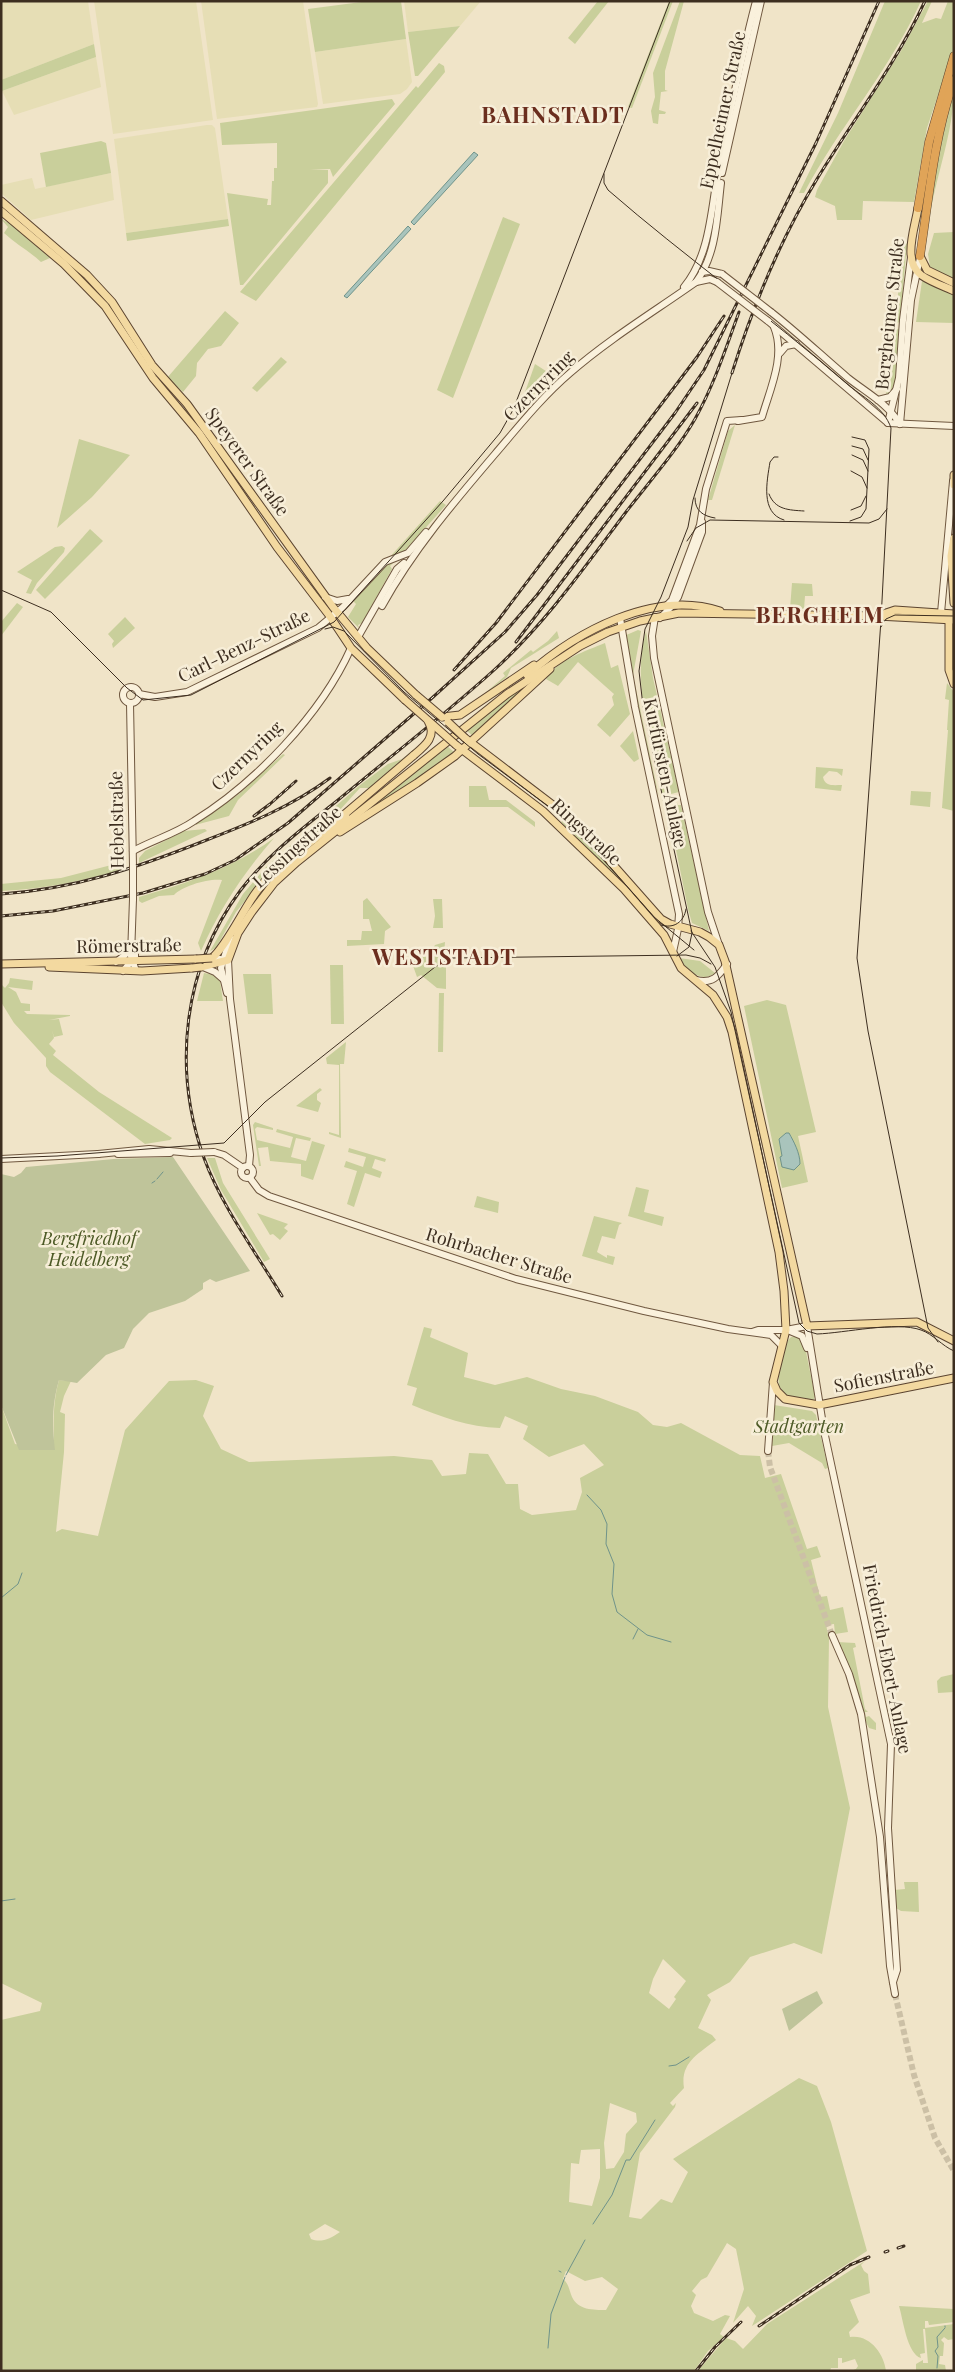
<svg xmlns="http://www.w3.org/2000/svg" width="955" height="2372" viewBox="0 0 955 2372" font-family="'Playfair Display',serif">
<rect width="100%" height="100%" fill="#f0e4c8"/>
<!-- farmland -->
<g fill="#e6deb5">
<polygon points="1,1 88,1 94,44 1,80"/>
<polygon points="94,1 196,1 213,120 113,134"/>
<polygon points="201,1 303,1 318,104 317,107 217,119"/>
<polygon points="404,1 481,1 460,26 408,32"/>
<polygon points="406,39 412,82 407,89 400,94 323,104 315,52"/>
<polygon points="96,57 101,87 14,115 2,91"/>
<polygon points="207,125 212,125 215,128 228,219 126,233 114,139"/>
<polygon points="111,173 114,200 31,220 1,193 1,185 32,178 35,189"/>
</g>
<!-- green -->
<g fill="#c9cf9b" fill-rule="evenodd">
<polygon points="369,1 401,1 406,39 315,52 308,9"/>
<polygon points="598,1 609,1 575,44 568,38"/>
<polygon points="669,1 673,1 632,108 628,107"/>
<polygon points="680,1 684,1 665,71 665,90 668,91 661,92 659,110 666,112 665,114 659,114 658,124 653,123 651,111 655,97 653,73"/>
<path d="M885,1H921C890,70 839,127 804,193H799L838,113Z"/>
<polygon points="928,1 932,1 922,23 936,18 941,19 948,1 954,1 954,47 927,128 914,202 863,201 862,220 837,220 835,206 815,197 817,190 844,141 901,51"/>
<polygon points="460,26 418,76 415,76 408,32"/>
<polygon points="94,44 96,57 2,91 1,80"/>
<polygon points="439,63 444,66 445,72 256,301 240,292 416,86 418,88"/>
<path d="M954,87C954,133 935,177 929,222H927L940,138Z"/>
<polygon points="392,99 395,104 333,177 330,169 310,170 328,170 328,183 243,285 240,285 227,193 268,199 267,205 271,205 272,181 274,181 274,168 277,168 277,143 222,145 220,123"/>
<polygon points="101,141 106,143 111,173 46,187 40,153"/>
<polygon points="503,217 520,224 453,398 437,390"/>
<path d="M1,219L11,224L50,258L41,262C29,251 16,244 4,233L8,227Z"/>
<polygon points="228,219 229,226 127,241 126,233"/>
<polygon points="954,232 954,279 930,267 928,254 934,233"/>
<polygon points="902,239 907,244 900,322 896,323"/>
<polygon points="922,281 954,294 954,323 916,322"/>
<polygon points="225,311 239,323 221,346 208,349 197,363 196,376 183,392 167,378"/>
<polygon points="899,329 895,383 888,396 886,393 890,387 895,330"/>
<polygon points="281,357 287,362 257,392 252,388"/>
<polygon points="535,364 549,373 551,377 519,409"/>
<polygon points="735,425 712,500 708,500 728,431"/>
<polygon points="79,439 130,455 92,497 57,528"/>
<polygon points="440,501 446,505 403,553 389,558"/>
<polygon points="90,529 103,541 45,599 36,590"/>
<polygon points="62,546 65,548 64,552 37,583 31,594 26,593 32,580 17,572 55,547"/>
<polygon points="396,560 390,566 392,569 362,623 358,625 359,628 348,617 356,604 352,600 386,563"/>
<polygon points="792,583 812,584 813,596 805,596 804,609 790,609"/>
<polygon points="17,603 23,607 1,636 1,622"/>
<polygon points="125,617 135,628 113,648 112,644 114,641 108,634"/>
<polygon points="638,630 641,631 633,675 659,797 649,762 624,636"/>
<polygon points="557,631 559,638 511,668 507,677 484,694 505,676 503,673 531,650 533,652 548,641"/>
<path d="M646,631L653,678L679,792L663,796C652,743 631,685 646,631Z"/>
<path d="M605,643L611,668L618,665L630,714L610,737L597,725L614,705L612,697L614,694L578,662L558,686L546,679C557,660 586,651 605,643Z"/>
<polygon points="536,678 473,736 467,731 499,704"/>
<polygon points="947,683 954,692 954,811 942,808 948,730 947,730 949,700 945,699"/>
<polygon points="633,731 639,759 634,762 620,746"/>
<polygon points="426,739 369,788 360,788 327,824 266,875 236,912 216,948 210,951 243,894 266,867 360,785 388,764 402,759"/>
<polygon points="447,746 454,752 451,755 348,826"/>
<polygon points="283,754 285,755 238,800 229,816 195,825 239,794"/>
<path d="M816,767L843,769L842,776L837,772L829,771L823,777C825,787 834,785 842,785L841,791L815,788Z"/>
<polygon points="469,786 486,786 489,800 506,800 535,822 535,827 508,807 469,807"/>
<polygon points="911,791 931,792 930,807 910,805"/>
<polygon points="677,803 678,805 681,805 709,931 692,923 688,909 667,805"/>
<polygon points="565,819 596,849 653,913 652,919 617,878 561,822"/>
<polygon points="205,829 207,831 139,863 139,858 145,851 184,831"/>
<path d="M274,838C244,872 219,910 201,951L198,943L222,880C209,878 182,886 174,895L159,896L142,903L139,901V897C188,883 233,868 274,838Z"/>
<path d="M123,862L126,864V868C85,881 44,889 1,891V884L61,878Z"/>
<polygon points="367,898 391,927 385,931 384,944 347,946 347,940 361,940 362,931 372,931 369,919 363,919 363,901"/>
<polygon points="433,899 442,899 443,928 433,928 435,916"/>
<polygon points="445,942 444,955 441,960 443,967 446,967 446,989 437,988 421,975 417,977 412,963 412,954 428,957 435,945"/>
<path d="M679,958L700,961L715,973C701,984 687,970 679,958Z"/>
<polygon points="330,965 343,965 344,1024 331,1024"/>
<polygon points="204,973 214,975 220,981 223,1001 197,1001"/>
<polygon points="243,974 271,974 273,1014 248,1014"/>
<polygon points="10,978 33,981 32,990 8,987 16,992 21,1003 30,1004 30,1011 24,1011 27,1014 70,1015 70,1016 49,1020 59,1019 63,1035 54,1037 52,1030 54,1038 49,1044 56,1051 53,1055 99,1092 172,1138 170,1140 145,1144 50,1072 46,1066 46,1058 14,1023 1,1002 1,984 5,988 9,983"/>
<polygon points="439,993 444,993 443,1052 438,1052"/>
<polygon points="767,1000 786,1005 816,1132 798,1136 808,1182 782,1188 744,1006"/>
<polygon points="346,1042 344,1064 340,1064 341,1138 329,1134 329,1132 339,1135 339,1065 327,1064 326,1058"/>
<polygon points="320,1088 322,1090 317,1094 317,1100 321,1103 318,1112 296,1106"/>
<polygon points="255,1122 273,1128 273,1130 257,1127 255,1129 257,1140 290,1148 293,1137 276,1132 277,1129 311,1138 310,1141 296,1138 291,1157 306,1161 312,1141 325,1145 313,1180 301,1176 301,1164 270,1161 268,1147 258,1148 261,1166 259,1166 253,1125"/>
<polygon points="349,1148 386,1159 385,1162 375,1159 372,1168 382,1172 380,1178 365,1173 354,1207 347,1204 357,1171 344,1167 346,1161 363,1167 366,1157 348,1152"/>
<polygon points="207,1158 215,1158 223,1183 270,1259 264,1262 221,1190"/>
<polygon points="636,1187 649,1190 644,1212 664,1217 662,1226 628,1216"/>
<polygon points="477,1196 499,1202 498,1213 474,1207"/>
<polygon points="257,1213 288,1224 284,1228 288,1231 280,1240 273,1234 270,1235"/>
<polygon points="594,1216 622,1223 619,1225 615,1239 602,1236 597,1252 607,1258 607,1255 615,1257 613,1265 582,1256"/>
<path d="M424,1327L432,1329L430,1337L468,1353L464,1377L495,1385L527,1377L561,1389L595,1396L638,1412L653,1425L667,1427L681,1423L740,1455L760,1456L765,1478L781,1474L807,1549L817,1546L821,1557L811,1560L820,1597L827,1596L830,1610L843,1607L848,1632L835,1634L834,1624L826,1625L829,1638L828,1707L850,1808L822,1954L794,1943L750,1957L730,1982L707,1995L711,2000L698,2028L712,2035L716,2040C698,2054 680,2063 684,2088L670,2103L673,2106L676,2103L675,2107L640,2153L629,2217L641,2219L661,2199L672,2203L688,2172L673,2159L799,2078L817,2086L831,2122L867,2251L752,2326L756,2316L748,2306L733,2323L744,2289L736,2249L727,2243L707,2277L701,2280L692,2291L696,2295L691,2306L694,2313L713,2321L725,2315L730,2316L720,2334L724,2337L708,2351L694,2371H1V2020L40,2011L42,2003L1,1983V1405L15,1444L54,1450C54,1425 52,1405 59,1380L71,1381L64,1396L60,1412L65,1414L64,1452L56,1532L62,1529L98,1536L125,1430L169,1381L196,1380L214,1386L203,1416L221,1449L249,1462L394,1456L432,1460L442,1476L466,1474L469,1453L488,1454L506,1484H518L520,1509L532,1515L576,1510L582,1492L580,1478L604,1465L584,1444L549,1457L523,1439L528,1426L505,1416L500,1428C468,1427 442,1417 412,1405L417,1388L407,1385ZM663,1959L686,1981L674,1997L676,1999L669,2009L649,1993L653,1979ZM610,2103L636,2113L637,2122L626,2134L624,2152L614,2168L606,2169L604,2143ZM600,2149V2178L592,2206L569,2202L571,2163L579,2164L581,2150ZM325,2224L340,2232C330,2239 321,2243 311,2239L309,2234ZM566,2271L585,2281L602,2277L618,2289L606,2310C593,2310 578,2310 572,2297C569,2290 569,2284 563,2279Z"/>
<path d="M799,1336L804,1342L815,1396L814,1399L811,1401L787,1396L779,1386C777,1372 781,1346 791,1337Z"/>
<polygon points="774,1405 812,1411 816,1415 828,1468 825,1469 822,1463 789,1443 772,1446"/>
<polygon points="837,1642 855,1643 856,1647 853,1648 865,1709 868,1712 865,1712 866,1717 869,1716 876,1723 876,1730 869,1728 864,1718"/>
<polygon points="954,1674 954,1692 938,1693 937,1681 941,1677"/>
<polygon points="904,1882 918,1882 919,1912 901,1911 896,1908 894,1890 905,1889"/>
<path d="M865,2261L861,2265L864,2271L868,2274L870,2293L850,2300L859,2322L849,2332L850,2337C870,2334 884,2354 886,2371H851L856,2369L858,2366L855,2359L842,2363V2358H838V2368H831L830,2371H698L726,2338L735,2341L743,2349L767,2324Z"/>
<path d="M899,2306L954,2309V2322L929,2325L928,2321H925V2328L954,2324V2339L948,2340L944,2337L941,2340L944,2343L943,2356H940L939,2364L945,2365L946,2371H916V2364L923,2360V2363H928L925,2329H923L925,2353L920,2354L921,2358C907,2354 903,2319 899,2306Z"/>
</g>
<!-- cemetery -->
<g fill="#bfc49a">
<path d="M173,1157L250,1271L216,1282L210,1279L203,1283V1289L185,1301L149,1313L133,1329L124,1348L106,1355L77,1383L59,1380C52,1404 52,1425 55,1450H19L1,1405V1174L14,1177L21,1173L26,1167L114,1159Z"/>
<polygon points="817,1991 823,2003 789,2031 782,2009"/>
</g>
<!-- water -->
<g fill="#a9c4bc" stroke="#6f938a">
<polygon points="474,152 478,155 414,225 411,222"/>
<polygon points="408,226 411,229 347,298 344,296"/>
<path d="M786,1133H789C794,1142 800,1153 800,1164L794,1170L782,1167L780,1157L782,1156L779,1139Z"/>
</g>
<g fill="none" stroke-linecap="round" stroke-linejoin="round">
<!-- stream -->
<g stroke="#6f938a" stroke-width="1">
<polyline points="157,1179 163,1172"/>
<polyline points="152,1183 155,1181"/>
<polyline points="587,1495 601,1510 607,1524 606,1544 614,1564 612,1594 617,1612 647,1635 671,1642"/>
<polyline points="1,1598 18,1584 22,1573"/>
<polyline points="633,1639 638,1629"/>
<polyline points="1,1901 15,1899"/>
<polyline points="669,2066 676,2065 689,2057"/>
<polyline points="593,2224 612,2195 626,2160 630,2160 655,2120"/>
<polyline points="559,2271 561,2272"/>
<polyline points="566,2275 585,2240"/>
<polyline points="945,2326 945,2327"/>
<polyline points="548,2348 551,2314 565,2277"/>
<polyline points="937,2368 938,2356 935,2351 938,2347 937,2337 945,2328"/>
</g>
<!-- secondary-tunnel -->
<g stroke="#ccc0a6" stroke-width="6" stroke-dasharray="6 3" stroke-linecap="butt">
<polyline points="768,1451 770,1467 832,1635"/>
<polyline points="895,1994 914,2075 935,2138 954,2171"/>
</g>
<defs>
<g id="secondary">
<polyline points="722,173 761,1"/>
<polyline points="702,272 709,271 722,274"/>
<path d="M696,282C717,254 717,216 721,183"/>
<path d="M684,287C712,253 711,203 720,161C731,108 742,54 756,1"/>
<path d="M771,312C798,333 822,356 848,378C867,393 887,403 900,424"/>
<polyline points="768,321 888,423 954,426"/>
<polyline points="780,353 786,346 796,344"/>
<polyline points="878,400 890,397 897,389"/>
<path d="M738,421L762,417C770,389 786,356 774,327"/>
<polyline points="888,423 899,378 903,320 911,257"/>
<polyline points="900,424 911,300 920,258"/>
<polyline points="325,597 337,601 348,599"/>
<path d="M382,606C413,550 454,502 495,454C519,426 542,397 570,373C609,339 655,311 696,282L710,279L717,282"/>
<polyline points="665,607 672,600 700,525 706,489 727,421 742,420"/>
<polyline points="941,613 953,481"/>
<polyline points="655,617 652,636 654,658 708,912 719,945"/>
<polyline points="620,618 635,707 679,914 678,929 673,952"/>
<polyline points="660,618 672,606 678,597 702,532 702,522"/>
<polyline points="358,637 397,569 404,563"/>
<circle cx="131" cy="695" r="8"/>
<polyline points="139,694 155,697 187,692 318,628 343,607 385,562 408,553 426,532"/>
<polyline points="130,703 133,866"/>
<path d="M133,851C153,840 175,834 194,821C255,783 321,715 351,648"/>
<polyline points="133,899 131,956 136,971"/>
<polyline points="212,958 228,960 230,999 250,1155 249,1166"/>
<polyline points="116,962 125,955 131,945"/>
<polyline points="203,967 215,972 223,979"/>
<polyline points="123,971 135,957 135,945"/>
<path d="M696,980C712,984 718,977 727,964"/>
<polyline points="227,993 221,968 230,938"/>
<polyline points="214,1152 224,1155 243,1168"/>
<polyline points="98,1154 149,1149 191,1153"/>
<polyline points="118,1154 170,1153"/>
<polyline points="1,1159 98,1154"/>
<circle cx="247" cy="1172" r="6"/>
<polyline points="250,1178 259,1190 269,1196 516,1279 644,1311 728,1329 771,1335 781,1345"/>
<polyline points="790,1331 802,1336 807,1348"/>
<polyline points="752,1332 758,1330 786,1330 807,1326 824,1431 891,1744 888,1828 897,1970 893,1982"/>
<polyline points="768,1451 773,1382"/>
<polyline points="832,1635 849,1674 861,1714 880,1837 890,1966 895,1994"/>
</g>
<g id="primary">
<polyline points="1,201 87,275 112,302 152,365 187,404 333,607 367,648 416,695"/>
<path d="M918,208C915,228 902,261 921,275C931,282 943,286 954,291"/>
<polyline points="1,211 64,264 105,306 153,378 199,433 277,547 329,615 351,648 405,700"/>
<polyline points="920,256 927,270 954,283"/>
<polyline points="954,475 954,485"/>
<polyline points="954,538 951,556 954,603"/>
<polyline points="877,616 895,610 954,614"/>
<polyline points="949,620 949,670 954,684"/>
<path d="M527,675C576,632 654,589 720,611"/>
<polyline points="442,717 460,715 534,665"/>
<polyline points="465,738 566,815 592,841 661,919 670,924 700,932 709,937 719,945 725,961 807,1326 917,1322 954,1341"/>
<polyline points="456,745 543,811 624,889 664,935 681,968 713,995 727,1017 732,1032 779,1252 784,1291 786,1330 773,1382 777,1391 785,1399 819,1405 954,1378"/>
<polyline points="339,819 414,755"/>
<polyline points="340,832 417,783 455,756 550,669"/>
<path d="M212,958C226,947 244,908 257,891C280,861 315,839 346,817"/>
<polyline points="1,964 196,959"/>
<polyline points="49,967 142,971 192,968"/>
<polyline points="201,967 228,960 238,933 251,913 274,883 297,862 507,694 580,646 608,632 640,621 679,613 877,616 954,620"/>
</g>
<g id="highway">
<polyline points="918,208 929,142 954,56"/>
<path d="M920,256C929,196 934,137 954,80"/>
</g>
</defs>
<!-- secondary casing -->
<use href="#secondary" stroke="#6f573f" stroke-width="8"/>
<!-- primary casing -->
<use href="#primary" stroke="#5b4430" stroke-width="9"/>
<!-- highway casing -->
<use href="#highway" stroke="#5b4430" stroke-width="9"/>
<!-- secondary -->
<use href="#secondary" stroke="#faf1dc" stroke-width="6"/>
<!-- primary -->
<use href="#primary" stroke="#f3d9a0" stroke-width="7"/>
<!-- highway -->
<use href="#highway" stroke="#e0a458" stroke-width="8"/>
<!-- tram -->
<g stroke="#3d2e20" stroke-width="1">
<path d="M604,174V183L608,190C685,257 769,316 846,383C862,397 884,407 891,428L881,620L857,958L868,1031L928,1328L938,1342"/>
<polyline points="852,446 863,449 868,460"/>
<polyline points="852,455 863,460 868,471"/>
<path d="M778,457H774L770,462C767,481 760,513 784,520"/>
<polyline points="851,471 862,477 867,488"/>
<path d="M769,494C775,510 789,510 804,511"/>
<path d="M695,498C695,511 703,516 715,518"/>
<polyline points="851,510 861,506 866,496"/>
<polyline points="850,521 861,517 866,509 869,449 865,440 852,437"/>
<polyline points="687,541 696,528 710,520 869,523 879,519 887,509"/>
<polyline points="1,590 51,612 127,688 143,700 191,695 334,622 443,501 500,433 513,410 670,1"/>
<polyline points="881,627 886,619 895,615 954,616"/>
<polyline points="325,629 333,627 344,631 404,692 478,754 552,809 603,859 654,917 694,950"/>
<path d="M661,925C674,929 684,922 686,909"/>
<path d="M691,931L715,967L731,1012L799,1323L807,1331L817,1334C845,1333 896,1321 921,1330C933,1334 942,1346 954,1351"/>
<polyline points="677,956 689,947 692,933 643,706 639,671 645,629 661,597 688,527 693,500 732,373"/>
<polyline points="1,1158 57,1156 224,1143 265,1102 435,967 452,958 686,955 700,958 711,964"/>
</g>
<defs>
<g id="rail">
<path d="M732,373C753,306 780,240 817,179C853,120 896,64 925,1"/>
<polyline points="516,642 697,403"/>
<polyline points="454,670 496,623 697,357 724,316"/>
<polyline points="254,816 270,804 296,781"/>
<path d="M1,894C75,889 136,868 204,841C248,824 291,807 330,778"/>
<polyline points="1,916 53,911 143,893 205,874 235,860 288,823 432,698 505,632 537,595 675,413 704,370 816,143 879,1"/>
<path d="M282,1296C255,1251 222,1207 204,1158C172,1068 183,968 240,891C267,855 304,827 338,800C390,757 443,716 493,671C545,624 584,568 626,512C649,482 676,452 695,419C714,385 726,348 739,312"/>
<polyline points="898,2248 904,2246"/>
<polyline points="885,2252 888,2251"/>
<polyline points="759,2326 850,2265 869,2257"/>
<polyline points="696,2371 715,2347 741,2322"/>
</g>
</defs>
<!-- rail casing -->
<use href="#rail" stroke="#3d2e20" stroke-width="3"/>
<!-- rail -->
<use href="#rail" stroke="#f7eed8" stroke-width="1" stroke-dasharray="4" stroke-linecap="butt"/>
<defs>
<g id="secondary-bridge">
<polyline points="722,274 771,312"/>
<polyline points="717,282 768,321"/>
<polyline points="133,899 133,866"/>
<polyline points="191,1153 214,1152"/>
</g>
<g id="primary-bridge">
<polyline points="416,695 442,717"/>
<polyline points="405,700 456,745"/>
<polyline points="448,722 465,738"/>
<path d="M414,755C426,745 437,736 428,721"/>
<polyline points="196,959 212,958"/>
<polyline points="192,968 201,967"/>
</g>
</defs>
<!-- secondary-bridge casing -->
<use href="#secondary-bridge" stroke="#6f573f" stroke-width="8" stroke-linecap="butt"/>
<!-- primary-bridge casing -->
<use href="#primary-bridge" stroke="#5b4430" stroke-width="9" stroke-linecap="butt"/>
<!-- secondary-bridge -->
<use href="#secondary-bridge" stroke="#faf1dc" stroke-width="6"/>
<!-- primary-bridge -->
<use href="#primary-bridge" stroke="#f3d9a0" stroke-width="7"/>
</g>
<g text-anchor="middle" stroke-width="5" stroke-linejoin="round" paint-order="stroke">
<!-- street labels -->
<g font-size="18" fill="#3d2e20" stroke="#f7eed8">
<text transform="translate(723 110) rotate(-78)" y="6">Eppelheimer Straße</text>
<text transform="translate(890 314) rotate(-84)" y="6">Bergheimer Straße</text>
<text transform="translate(539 386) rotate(-45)" y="6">Czernyring</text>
<text transform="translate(247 462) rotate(54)" y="6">Speyerer Straße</text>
<text transform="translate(244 646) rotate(-26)" y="6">Carl-Benz-Straße</text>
<text transform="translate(247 756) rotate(-44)" y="6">Czernyring</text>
<text transform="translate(665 773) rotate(78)" y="6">Kurfürsten-Anlage</text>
<text transform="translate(117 820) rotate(-91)" y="6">Hebelstraße</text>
<text transform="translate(586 832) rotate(43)" y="6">Ringstraße</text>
<text transform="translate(297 847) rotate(-42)" y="6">Lessingstraße</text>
<text transform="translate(129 946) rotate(-1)" y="6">Römerstraße</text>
<text transform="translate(499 1256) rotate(17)" y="6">Rohrbacher Straße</text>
<text transform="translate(884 1377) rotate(-11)" y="6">Sofienstraße</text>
<text transform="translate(887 1659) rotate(79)" y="6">Friedrich-Ebert-Anlage</text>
</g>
<!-- park labels -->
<g font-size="18" font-style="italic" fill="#4d5a26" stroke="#f7eed8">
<text x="89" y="1245">Bergfriedhof<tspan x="89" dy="21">Heidelberg</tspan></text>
<text x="799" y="1433">Stadtgarten</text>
</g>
<!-- district labels -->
<g font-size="22" font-weight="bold" letter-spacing="1" fill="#6b2e1e" stroke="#f7eed8">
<text x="553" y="123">BAHNSTADT</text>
<text x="820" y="623">BERGHEIM</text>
<text x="444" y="965">WESTSTADT</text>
</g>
</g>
<!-- border -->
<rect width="955" height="2372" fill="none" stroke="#3d2e20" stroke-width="5"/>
</svg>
